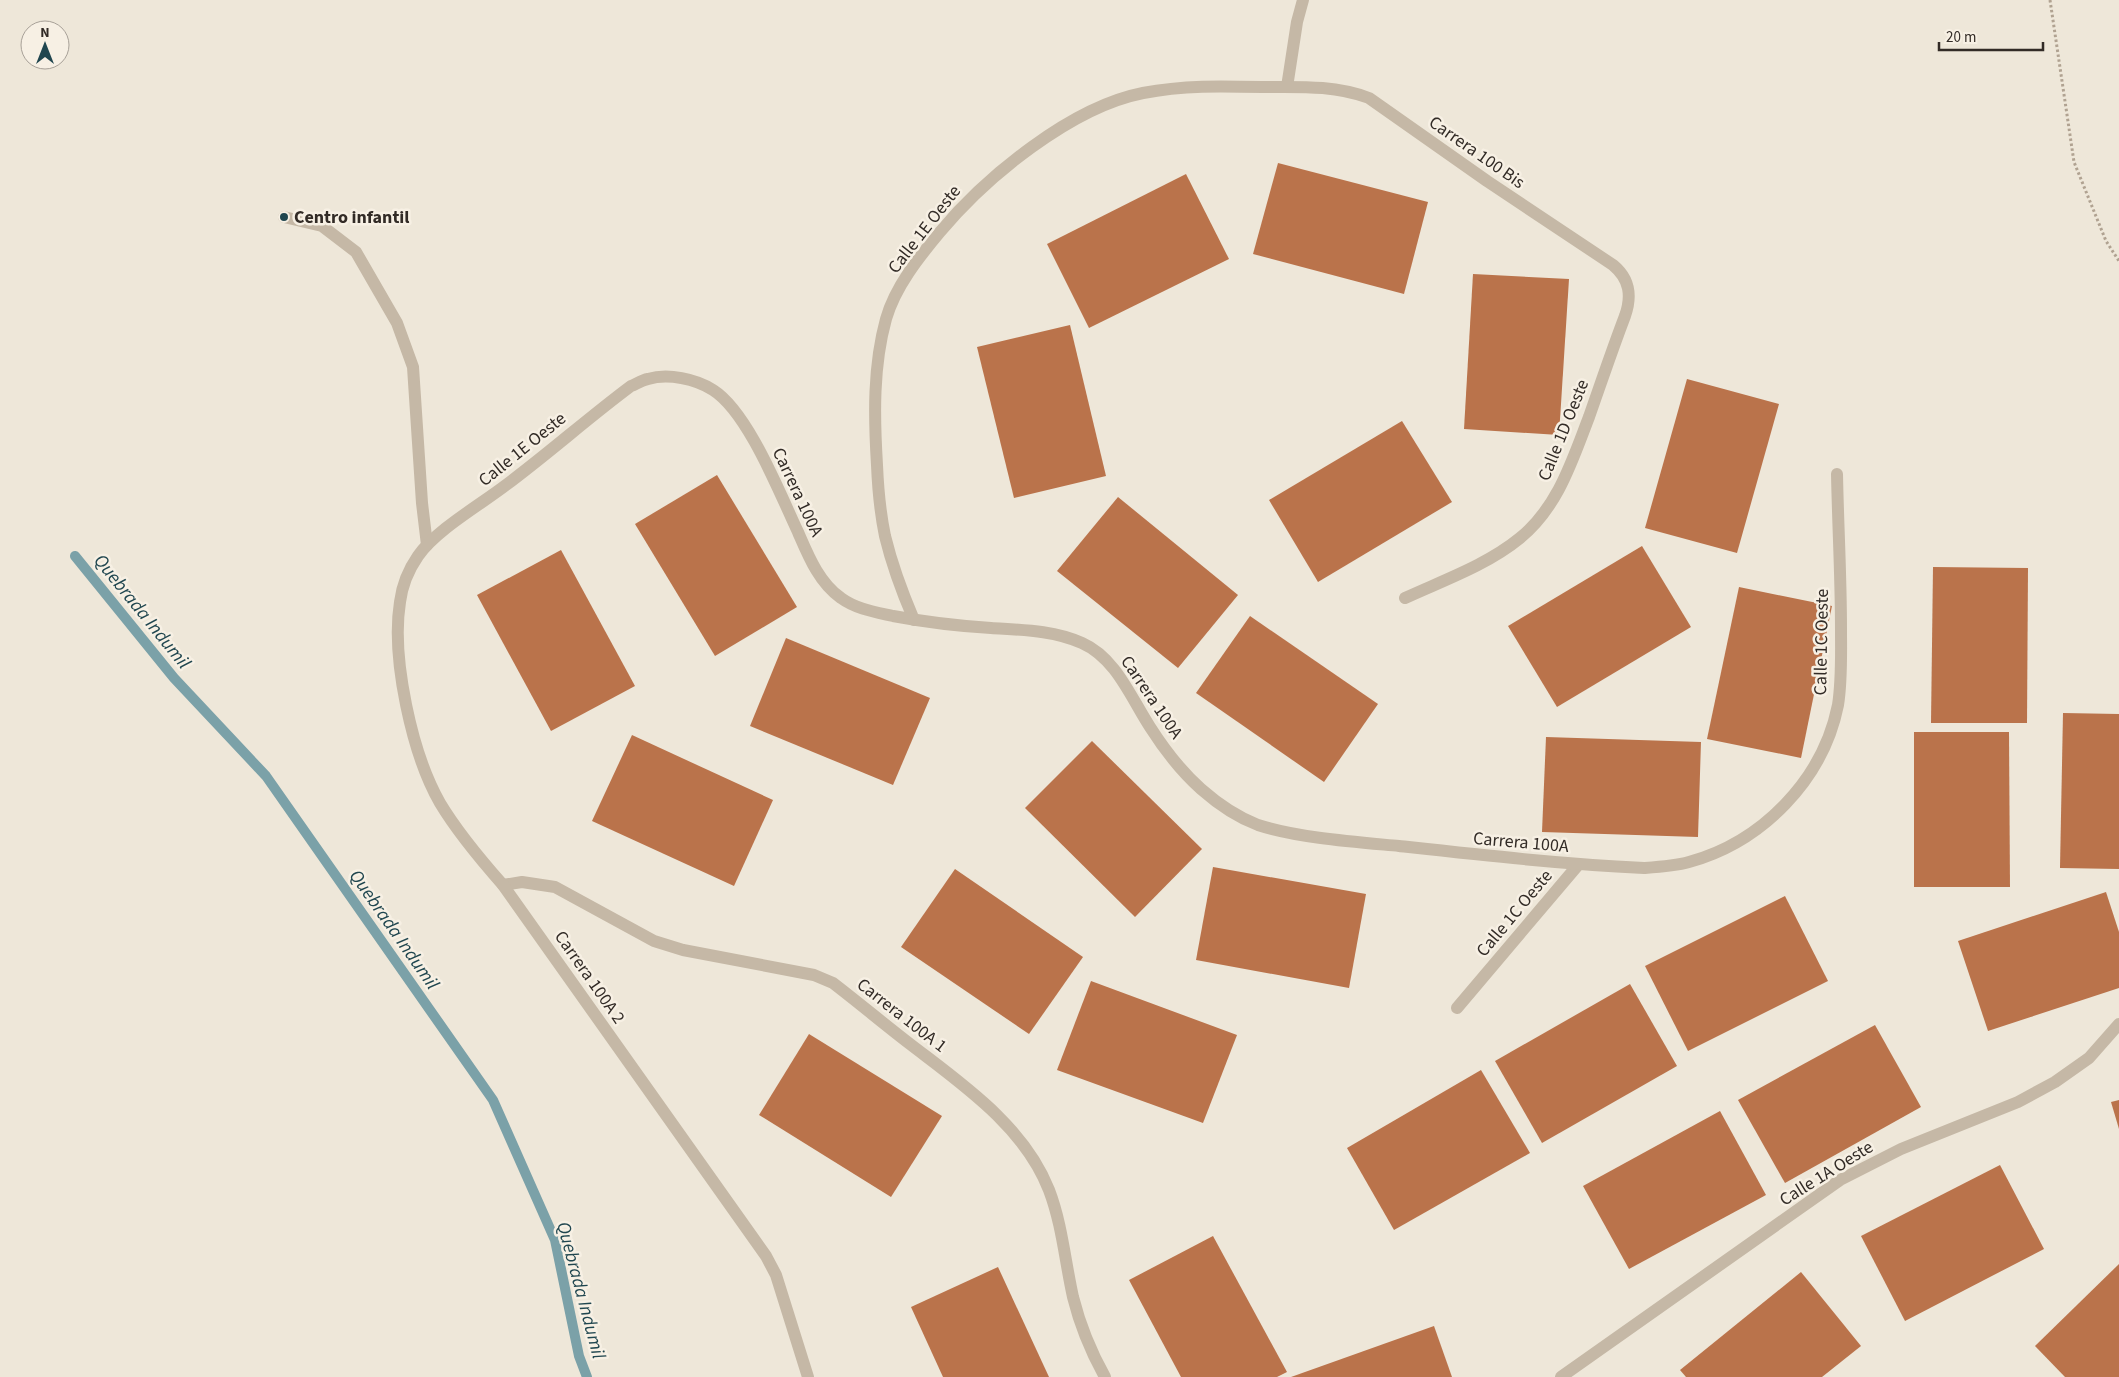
<svg xmlns="http://www.w3.org/2000/svg" width="2119" height="1377" viewBox="0 0 2119 1377" font-family="'Source Sans 3',sans-serif">
<rect width="100%" height="100%" fill="#eee7d9"/>
<g fill="none" stroke-linecap="round" stroke-linejoin="round">
<!-- stream -->
<polyline stroke="#7ba1a8" stroke-width="10" points="75,556 174,678 266,776 493,1100 555,1240 579,1356 587,1377"/>
</g>
<!-- building -->
<g fill="#ba734b">
<polygon points="1278,163 1428,202 1404,294 1253,254"/>
<polygon points="1186,174 1229,259 1089,328 1047,244"/>
<polygon points="1473,274 1569,279 1559,435 1464,429"/>
<polygon points="1070,325 1106,476 1014,498 977,347"/>
<polygon points="1687,379 1779,404 1737,553 1645,528"/>
<polygon points="1402,421 1452,502 1318,582 1269,500"/>
<polygon points="717,475 797,607 715,656 635,524"/>
<polygon points="1118,497 1238,595 1178,668 1057,571"/>
<polygon points="1642,546 1691,627 1557,707 1508,626"/>
<polygon points="561,550 635,686 551,731 477,595"/>
<polygon points="1933,567 2028,568 2027,723 1931,723"/>
<polygon points="1739,587 1832,606 1801,758 1707,739"/>
<polygon points="1250,616 1378,704 1324,782 1196,693"/>
<polygon points="786,638 930,698 893,785 750,726"/>
<polygon points="2063,713 2119,714 2119,869 2060,868"/>
<polygon points="1914,732 2009,732 2010,887 1914,887"/>
<polygon points="632,735 773,800 734,886 592,821"/>
<polygon points="1546,737 1701,742 1698,837 1542,832"/>
<polygon points="1092,741 1202,849 1135,917 1025,808"/>
<polygon points="1213,867 1366,894 1349,988 1196,960"/>
<polygon points="955,869 1083,957 1029,1034 901,947"/>
<polygon points="2106,892 2119,932 2119,988 1988,1031 1958,941"/>
<polygon points="1785,896 1828,981 1688,1051 1645,966"/>
<polygon points="1091,981 1237,1035 1203,1123 1057,1070"/>
<polygon points="1630,984 1677,1066 1542,1143 1495,1061"/>
<polygon points="1875,1025 1921,1107 1785,1183 1738,1100"/>
<polygon points="809,1034 942,1116 891,1197 759,1115"/>
<polygon points="1481,1070 1530,1153 1394,1230 1347,1148"/>
<polygon points="2119,1100 2119,1129 2111,1102"/>
<polygon points="1720,1111 1766,1195 1629,1269 1583,1186"/>
<polygon points="2000,1165 2044,1249 1905,1321 1861,1236"/>
<polygon points="1213,1236 1287,1372 1277,1377 1181,1377 1129,1280"/>
<polygon points="2119,1264 2119,1377 2065,1377 2035,1346"/>
<polygon points="998,1267 1049,1377 943,1377 911,1307"/>
<polygon points="1801,1272 1861,1346 1822,1377 1686,1377 1680,1370"/>
<polygon points="1434,1326 1452,1377 1291,1377"/>
</g>
<g fill="none" stroke-linecap="round" stroke-linejoin="round">
<!-- path -->
<polyline stroke="#b0a291" stroke-width="3" stroke-dasharray="2.5 2.5" stroke-linecap="butt" points="2050,0 2074,162 2106,241 2119,261"/>
<!-- minor -->
<g stroke="#c5b8a6" stroke-width="12">
<polyline points="1287,87 1297,22 1303,0"/>
<polyline points="284,217 322,226 356,252 397,323 413,367 422,503 427,545"/>
<path d="M914,620C902,592 892,565 885,536C880,512 878,489 877,465C874,416 873,366 886,319C895,287 919,257 940,232C986,177 1071,107 1143,93C1183,85 1222,86 1263,87C1299,87 1334,85 1369,98L1487,181L1613,265C1630,279 1632,296 1625,316C1612,350 1601,383 1589,417C1572,461 1558,507 1520,538C1487,565 1444,580 1405,598"/>
<path d="M503,885L522,882L555,887L654,941L683,950L814,975L833,983C859,1003 884,1024 910,1044C962,1084 1024,1126 1049,1190C1062,1224 1065,1261 1073,1297C1080,1325 1091,1352 1105,1377"/>
<polyline points="1457,1008 1578,865"/>
<path d="M808,1377L776,1275L766,1256L503,885C480,859 458,833 440,803C412,754 391,658 400,602C402,586 409,569 418,556C436,530 480,505 506,485C549,453 588,418 631,386C636,384 642,380 648,379C668,373 696,379 713,390C748,412 780,494 798,532C808,555 819,583 841,598C856,609 875,612 893,616C925,622 958,626 991,628C1021,630 1053,630 1082,643C1116,658 1131,698 1150,727C1164,749 1182,772 1201,789C1218,804 1237,817 1258,825C1298,838 1356,842 1399,846C1481,855 1562,864 1644,868C1659,867 1675,866 1689,862C1762,842 1823,780 1838,705C1842,680 1841,654 1841,629C1841,577 1838,526 1837,474"/>
<polyline points="1561,1377 1840,1180 1901,1149 2018,1102 2055,1082 2089,1058 2119,1024"/>
</g>
</g>
<!-- markers -->
<circle fill="#20464f" stroke="#f7f0e4" stroke-width="2" cx="284" cy="217" r="5"/>
<g text-anchor="middle" stroke-width="5" stroke-linejoin="round" paint-order="stroke">
<!-- street labels -->
<g font-size="18" fill="#322b26" stroke="#f7f0e4">
<text transform="translate(1477 152) rotate(35)" y="6">Carrera 100 Bis</text>
<text transform="translate(924 229) rotate(-52)" y="6">Calle 1E Oeste</text>
<text transform="translate(1563 430) rotate(-68)" y="6">Calle 1D Oeste</text>
<text transform="translate(522 449) rotate(-39)" y="6">Calle 1E Oeste</text>
<text transform="translate(798 492) rotate(65)" y="6">Carrera 100A</text>
<text transform="translate(1821 642) rotate(-89)" y="6">Calle 1C Oeste</text>
<text transform="translate(1152 697) rotate(56)" y="6">Carrera 100A</text>
<text transform="translate(1521 842) rotate(5)" y="6">Carrera 100A</text>
<text transform="translate(1514 913) rotate(-50)" y="6">Calle 1C Oeste</text>
<text transform="translate(590 977) rotate(55)" y="6">Carrera 100A 2</text>
<text transform="translate(902 1015) rotate(38)" y="6">Carrera 100A 1</text>
<text transform="translate(1826 1173) rotate(-32)" y="6">Calle 1A Oeste</text>
</g>
<!-- poi labels -->
<g font-size="18" font-weight="bold" fill="#322b26" stroke="#f7f0e4" text-anchor="start">
<text x="294" y="223">Centro infantil</text>
</g>
<!-- water labels -->
<g font-size="19" font-style="italic" fill="#20464f" stroke="#f7f0e4">
<text transform="translate(143 611) rotate(51)" y="7">Quebrada Indumil</text>
<text transform="translate(395 929) rotate(55)" y="7">Quebrada Indumil</text>
<text transform="translate(582 1290) rotate(75)" y="7">Quebrada Indumil</text>
</g>
</g>
<!-- north arrow -->
<g transform="translate(45 45)"><circle r="24" fill="#f7f0e4" stroke="#a8a198"/>
<path d="M0-4L9 19L0 12L-9 19Z" fill="#20464f"/>
<text y="-8" font-size="14" font-weight="bold" text-anchor="middle" fill="#322b26">N</text>
</g>
<!-- scale -->
<path d="M1939 42v8h104v-8" fill="none" stroke="#322b26" stroke-width="2.5"/>
<text x="1946" y="42" font-size="15" fill="#322b26" stroke="#f7f0e4" stroke-width="4" paint-order="stroke">20 m</text>
</svg>
